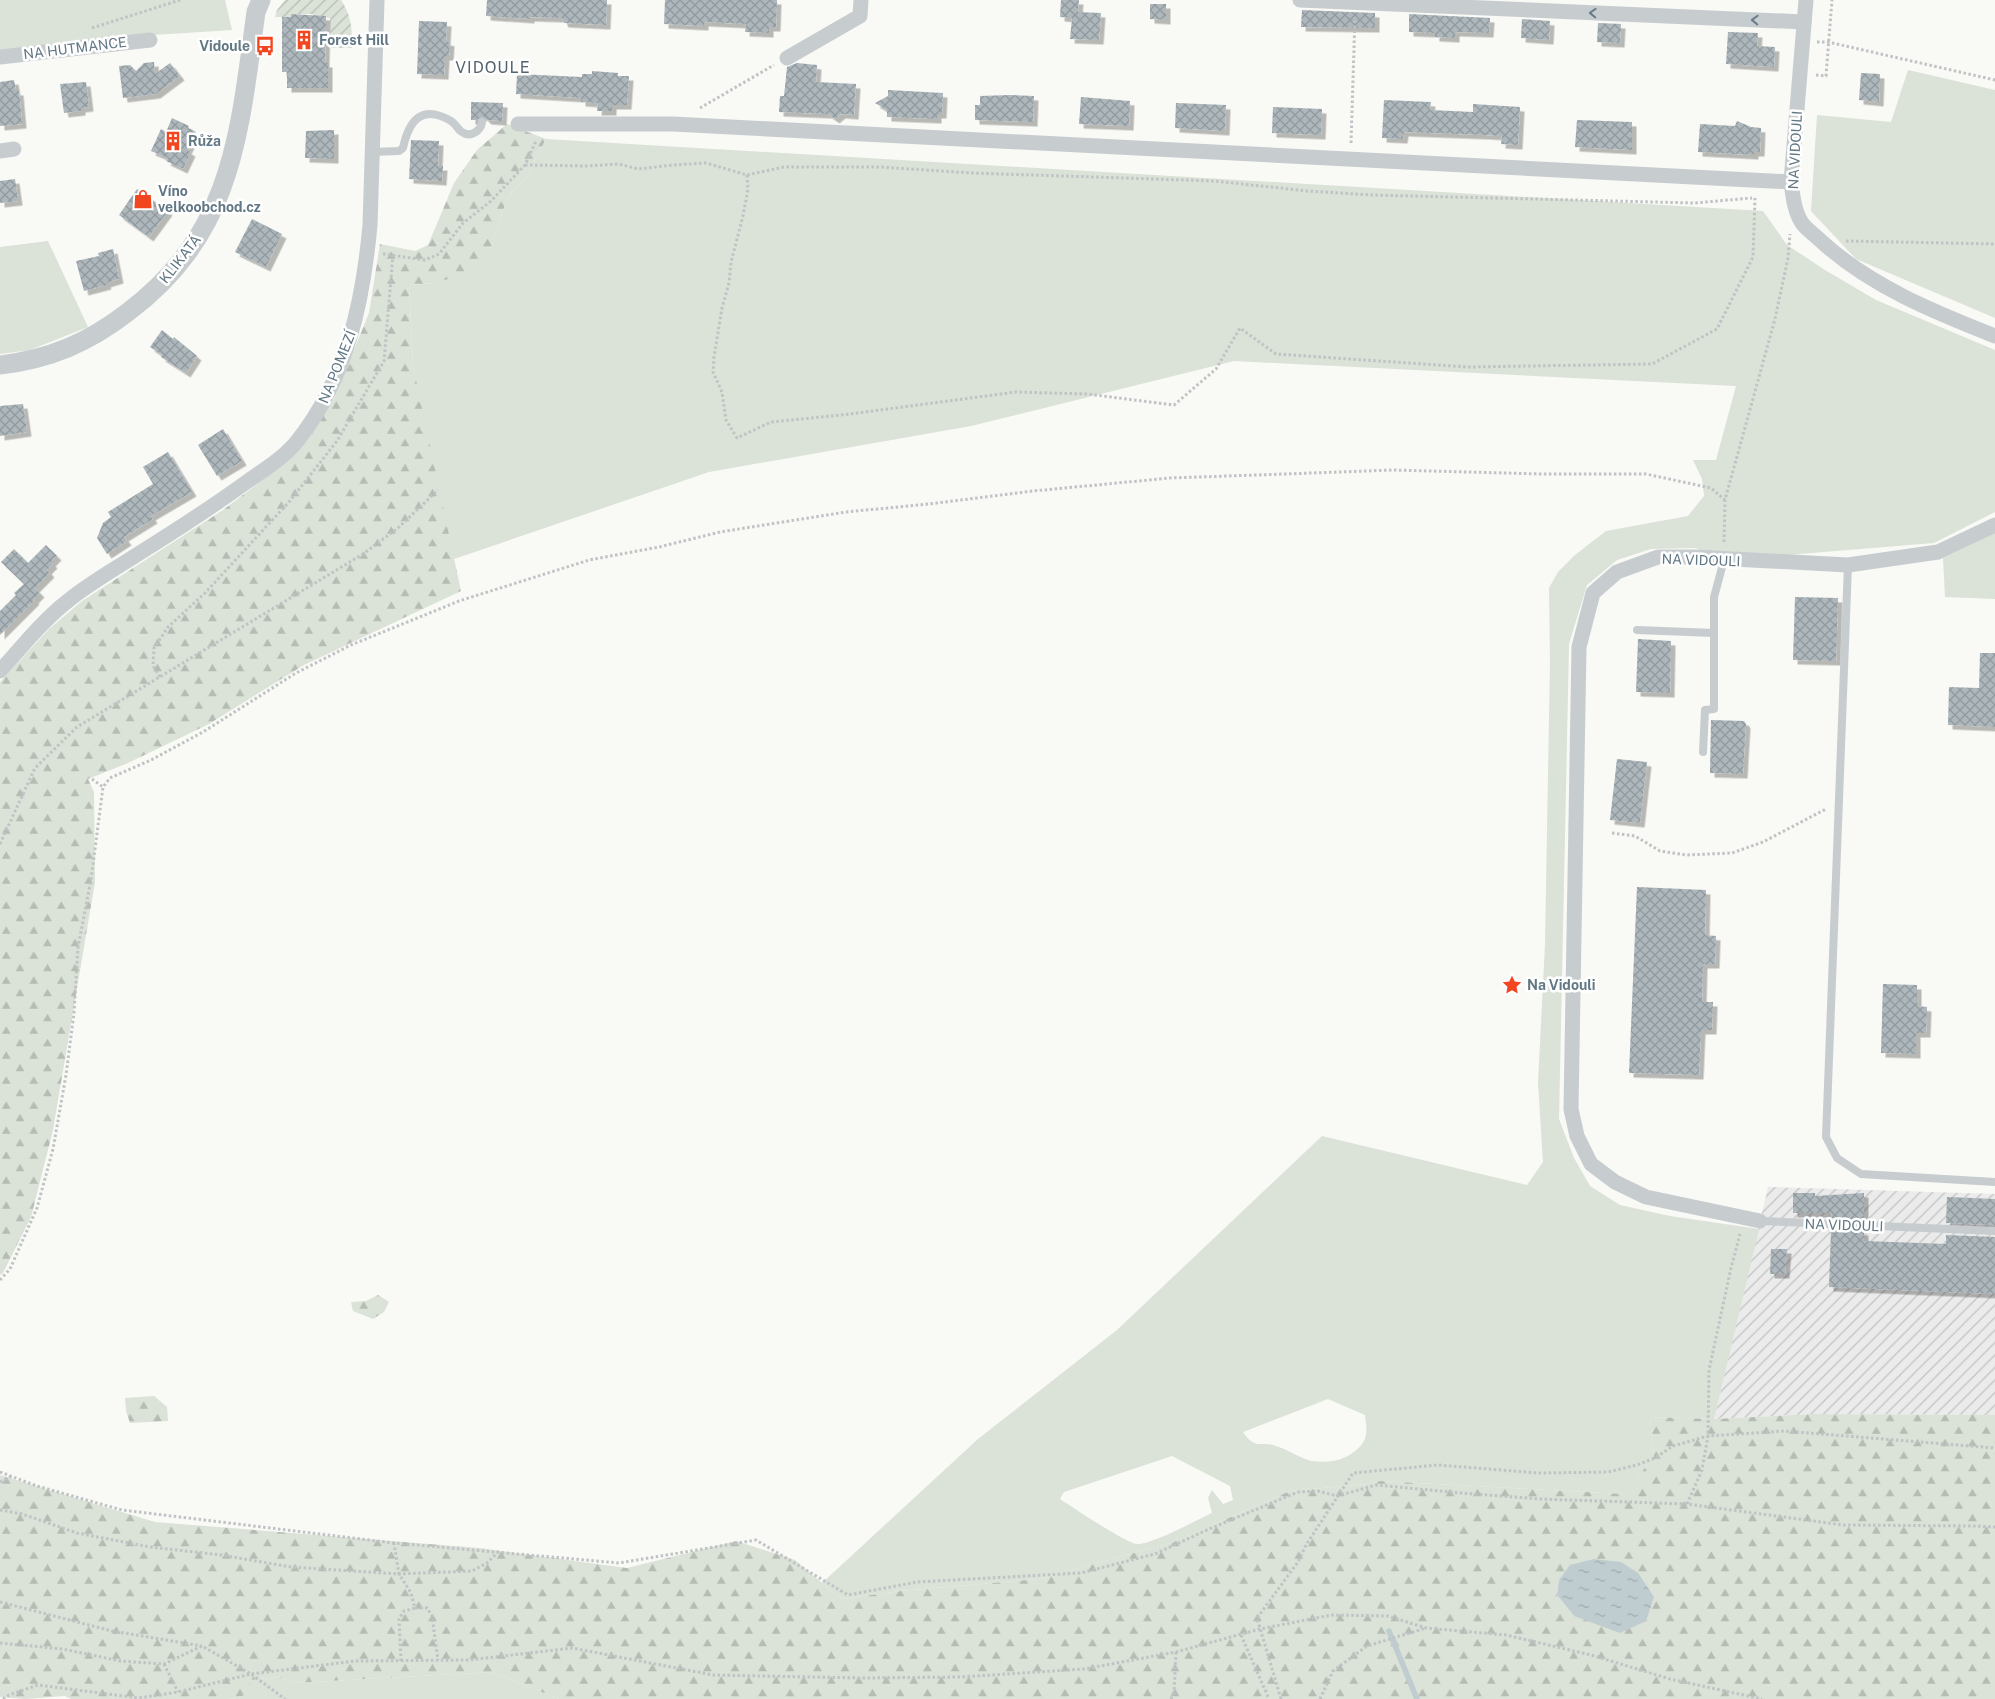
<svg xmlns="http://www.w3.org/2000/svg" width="1995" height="1699" viewBox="0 0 1995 1699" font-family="'Public Sans',sans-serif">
<defs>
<pattern id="industrial-furrows" width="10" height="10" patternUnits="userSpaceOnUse" patternTransform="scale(1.25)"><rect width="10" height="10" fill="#eaebea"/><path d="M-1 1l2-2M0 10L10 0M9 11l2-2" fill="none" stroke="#c1c3c3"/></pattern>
<pattern id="forest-firs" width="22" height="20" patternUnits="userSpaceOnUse" patternTransform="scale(1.25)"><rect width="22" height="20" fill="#dbe2d7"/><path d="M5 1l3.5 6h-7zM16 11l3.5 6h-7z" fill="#b5bcb4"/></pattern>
<pattern id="garden-furrows" width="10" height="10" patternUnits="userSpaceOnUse" patternTransform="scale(1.25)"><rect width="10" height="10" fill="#dbe2d7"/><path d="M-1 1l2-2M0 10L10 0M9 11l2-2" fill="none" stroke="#b5bcb4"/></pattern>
<pattern id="water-ripples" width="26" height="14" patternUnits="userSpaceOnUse" patternTransform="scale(1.25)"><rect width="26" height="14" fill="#bfccd0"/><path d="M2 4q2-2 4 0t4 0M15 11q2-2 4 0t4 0" fill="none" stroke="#9faaae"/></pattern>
<pattern id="building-cross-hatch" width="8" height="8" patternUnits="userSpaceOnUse" patternTransform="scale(1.25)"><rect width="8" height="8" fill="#adb7bc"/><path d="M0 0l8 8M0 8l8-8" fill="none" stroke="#909a9e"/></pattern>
<filter id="shadow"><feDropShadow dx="4.5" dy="4.5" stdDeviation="0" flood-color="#0004"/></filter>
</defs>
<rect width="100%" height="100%" fill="#f9f9f6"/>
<!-- industrial -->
<polygon fill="url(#industrial-furrows)" points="1768,1187 1995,1194 1995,1415 1814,1414 1714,1419"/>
<!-- grass -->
<g fill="#dbe2d7" fill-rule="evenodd">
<polygon points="0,0 225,0 232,30 153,35 0,51"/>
<polygon points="1908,70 1995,90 1995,318 1856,259 1811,211 1817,115 1891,122"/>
<path d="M546,139L1763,211L1787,245L1825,270L1876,300L1995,350V512L1934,543L1724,560L1695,548L1651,549L1617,560L1587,585L1569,644L1559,1119L1574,1158L1590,1186L1620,1205L1670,1216L1759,1229L1714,1419L1650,1417L1654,1456L1625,1494L1380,1481L1367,1484L1290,1491L1174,1542L1039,1579L901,1591L841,1599L822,1583L978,1439L1117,1330L1322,1136L1527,1185L1543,1162L1538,1083L1545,944L1550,663L1549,588L1558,572L1575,555L1606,531L1688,516L1704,496L1702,479L1693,460H1716L1736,386L1234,361L971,426L709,472L454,559L420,408L413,366L409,285L436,283L491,250L495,231L509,195L525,179ZM1328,1399L1365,1415C1366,1423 1368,1434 1364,1441C1353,1459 1331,1464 1312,1461C1299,1458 1289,1450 1276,1446C1260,1440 1256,1451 1243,1432ZM1172,1456L1230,1486L1233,1500L1223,1504L1212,1490L1208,1498L1212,1513C1197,1520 1151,1545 1137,1544C1126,1543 1072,1507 1060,1499L1064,1492Z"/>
<polygon points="48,241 88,327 30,350 0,354 0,247"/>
<polygon points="1995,533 1995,599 1945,597 1943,558"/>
<polygon points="492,1672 559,1699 229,1699 250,1694 250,1680 280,1677 293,1683"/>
</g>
<!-- forest -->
<g fill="url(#forest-firs)" fill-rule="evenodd">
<polygon points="507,124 546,139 525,179 509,195 495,231 491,250 466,273 436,283 409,285 413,366 461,591 304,665 209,724 128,763 88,779 94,792 95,882 53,1130 31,1217 3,1273 0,1275 0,682 49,629 82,601 223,510 290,459 334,399 369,313 380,244 415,251 428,245 454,183 477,150"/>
<polygon points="378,1295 389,1302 384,1312 373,1319 353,1311 351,1302 366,1301"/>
<polygon points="154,1396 167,1407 168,1421 130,1423 126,1411 125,1398"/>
<path d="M1814,1414L1995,1415V1699H559L492,1672L293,1683L280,1677L250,1680V1694L229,1699H71L65,1696L26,1699L0,1697V1475L155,1522L479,1548L627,1568L736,1541L795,1560L841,1599L901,1591L1039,1579L1174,1542L1290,1491L1367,1484L1380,1481L1625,1494L1654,1456L1650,1417L1714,1419ZM1593,1559L1574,1616L1557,1595L1559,1580L1571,1565Z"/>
</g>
<!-- garden -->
<path fill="url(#garden-furrows)" d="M285,0H341C352,17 352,28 352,48H331L330,18L313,16V14H291V17H275L277,10Z"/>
<!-- water -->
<polygon fill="url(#water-ripples)" points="1593,1559 1621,1562 1638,1573 1654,1597 1646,1621 1620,1633 1574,1616 1557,1595 1559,1580 1570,1565"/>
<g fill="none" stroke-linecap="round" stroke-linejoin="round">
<!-- stream -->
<polyline stroke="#bfccd0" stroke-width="5.5" points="1389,1631 1417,1699"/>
</g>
<!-- building -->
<g fill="url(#building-cross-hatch)" filter="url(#shadow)">
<polygon points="487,0 607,0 606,25 564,23 562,18 530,17 530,19 486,16"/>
<polygon points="665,0 777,0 776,27 769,27 769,33 745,32 746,24 704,22 704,26 664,24"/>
<polygon points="1061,0 1079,0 1078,12 1101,13 1099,40 1070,39 1072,18 1060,17"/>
<polygon points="1150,4 1166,4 1166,20 1150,19"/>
<polygon points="1302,10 1375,13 1375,28 1301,27"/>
<polygon points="291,14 326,16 325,63 328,63 328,88 287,88 287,72 282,72 282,17 291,17"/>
<polygon points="1409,14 1490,18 1489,33 1455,32 1455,38 1435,37 1435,33 1409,32"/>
<polygon points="1522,19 1550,21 1549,40 1521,38"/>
<polygon points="419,21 447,22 446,41 450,42 449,56 445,56 444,75 417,74"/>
<polygon points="1598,23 1621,24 1620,43 1597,42"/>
<polygon points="1728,32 1758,33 1757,46 1775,47 1774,67 1726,64"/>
<polygon points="154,62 155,74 170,63 180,76 156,94 123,98 119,66 130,65 136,71 144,63"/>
<polygon points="797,63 817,65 816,82 856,84 854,115 841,114 835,119 828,114 779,112 780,96 784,96 787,67"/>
<polygon points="592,71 618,73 618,76 629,76 627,105 612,105 612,111 597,111 598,103 581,102 581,98 516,94 517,74 582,77 582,74 592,74"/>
<polygon points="1861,73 1880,74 1879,102 1859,100"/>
<polygon points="14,80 16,91 19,91 22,124 0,126 0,82"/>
<polygon points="86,82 89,107 81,108 81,111 64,113 60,84"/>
<polygon points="888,90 943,93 942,114 937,114 937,119 887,117 887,110 875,103 888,96"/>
<polygon points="1009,95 1034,96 1033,122 975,120 975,105 980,105 980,96"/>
<polygon points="1081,97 1130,101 1129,126 1079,124"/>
<polygon points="1384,100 1431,102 1430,110 1452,111 1473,112 1473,104 1520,107 1518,145 1501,144 1502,136 1485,135 1404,132 1403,139 1382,138"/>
<polygon points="471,102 503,103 502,121 487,120 483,116 477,120 471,120"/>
<polygon points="1176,103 1226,105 1225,131 1175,128"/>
<polygon points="1273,107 1322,109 1321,135 1272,133"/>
<polygon points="172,118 189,126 188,128 196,132 187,150 191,152 183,169 166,161 168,158 151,151 161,129 166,132"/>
<polygon points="1577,120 1632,122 1632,150 1575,147"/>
<polygon points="1737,121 1751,127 1761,128 1760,152 1754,152 1754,155 1698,152 1700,124 1735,126"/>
<polygon points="334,130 334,159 305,158 306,131"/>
<polygon points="411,140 439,141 438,166 443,166 442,181 409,179"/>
<polygon points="15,179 18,201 0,203 0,181"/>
<polygon points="137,189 168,211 149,237 119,215"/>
<polygon points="252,219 282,234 266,267 235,252"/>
<polygon points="113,249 119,279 106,283 107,285 84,291 76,261 99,256 98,253"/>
<polygon points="162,330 173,339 174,337 197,356 186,373 161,357 162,355 150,347"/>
<polygon points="23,404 27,432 0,436 0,406"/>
<polygon points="223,429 242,461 217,476 198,445"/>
<polygon points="168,452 192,492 151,516 153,519 124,537 127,541 107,554 97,538 103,523 111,517 108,512 153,484 143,467"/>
<polygon points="46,545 57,556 51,562 53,564 47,570 50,573 35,588 40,593 34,599 35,600 0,635 0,611 16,595 14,593 24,584 1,562 14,549 28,563"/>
<polygon points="1795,597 1838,598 1836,661 1793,660"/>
<polygon points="1638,639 1671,641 1670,693 1636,692"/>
<polygon points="1980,653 1995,653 1995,727 1948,725 1949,687 1979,688"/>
<polygon points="1711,720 1744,721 1746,724 1743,774 1710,773"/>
<polygon points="1617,759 1647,762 1640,823 1610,820"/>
<polygon points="1637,887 1706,890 1705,935 1716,936 1715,964 1703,964 1702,1002 1713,1002 1712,1030 1701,1030 1699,1075 1629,1073"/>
<polygon points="1883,984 1917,985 1917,1006 1927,1007 1926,1033 1916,1033 1916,1054 1881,1053"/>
<polygon points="1793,1193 1815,1193 1815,1196 1864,1193 1864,1220 1831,1218 1832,1213 1793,1213"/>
<polygon points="1947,1197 1995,1199 1995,1225 1946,1223"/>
<polygon points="1831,1230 1864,1231 1864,1241 1946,1244 1946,1235 1995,1237 1995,1294 1829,1287"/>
<polygon points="1771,1249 1787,1249 1785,1274 1770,1274"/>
</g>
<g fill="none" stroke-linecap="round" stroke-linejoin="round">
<!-- path -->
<g stroke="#c0c3c5" stroke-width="3" stroke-dasharray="2.5 2.5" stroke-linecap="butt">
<polyline points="92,28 180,0"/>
<polyline points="1817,42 1828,42 1995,80"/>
<polyline points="1816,75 1826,76 1832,0"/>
<polyline points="700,108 774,65"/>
<polyline points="1351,143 1355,17"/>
<polyline points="525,165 587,166 619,164 638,169 673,165 706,163 747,175 784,167 880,167 972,173 1214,181 1308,191 1372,195 1694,203 1752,198"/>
<polyline points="747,175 748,189 743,216 731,262 729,283 722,308 714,357 713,372 722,392 726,420 737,438 771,422 850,414 1016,392 1087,394 1174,405 1216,369 1240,328 1276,354 1468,367 1652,364 1717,329 1753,257 1755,198"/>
<polyline points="1846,241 1995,244"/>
<polyline points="383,254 425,260 439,254 463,223 491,201 525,165 536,141"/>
<polyline points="1724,542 1725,500 1775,319 1788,258 1790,234"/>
<polyline points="160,677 153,666 154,648 168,627 205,593 289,502 337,441 384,361 393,255"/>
<polyline points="92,779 103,787"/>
<polyline points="1612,833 1635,836 1660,851 1686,855 1732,853 1763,842 1826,809"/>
<polyline points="0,844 35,768 77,727 363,554 398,528 438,490"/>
<polyline points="0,1280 10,1269 37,1208 53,1149 66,1075 74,1013 78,947 91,880 103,787 110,778 151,760 203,732 296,673 351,645 459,601 589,560 659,547 720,532 846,512 929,504 1033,491 1170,478 1285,474 1393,470 1542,474 1646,474 1711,488 1725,500"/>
<polyline points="0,1472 37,1486 122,1510 394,1543 619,1563 756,1540 848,1595 917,1582 1081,1573 1155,1554 1209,1529 1298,1492 1318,1491 1337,1496 1376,1485 1461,1493 1541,1499 1687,1504 1843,1525 1975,1526 1995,1527"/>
<polyline points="0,1482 12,1476"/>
<polyline points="1687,1504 1702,1470 1708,1436 1709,1370 1731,1268 1740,1234"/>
<polyline points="0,1510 22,1514 77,1533 150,1547 221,1555 291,1567 399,1574 394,1543"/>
<polyline points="0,1602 112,1631 202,1646"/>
<polyline points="415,1608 427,1608 432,1616 438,1660"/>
<polyline points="1241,1635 1269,1699"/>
<polyline points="0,1643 63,1649 120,1661 164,1664 202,1646 251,1674 285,1699"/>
<polyline points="401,1661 399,1619 404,1611 415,1608 411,1593 399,1574 472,1571 487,1563 499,1551"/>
<polyline points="164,1664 178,1692"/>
<polyline points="3,1699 9,1695 38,1685 139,1698 178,1692 251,1674 355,1661 469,1660 572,1648 713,1675 863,1678 960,1677 1084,1669 1176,1652 1260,1629 1331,1615 1388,1616 1426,1628 1506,1635 1591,1655 1670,1679 1762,1699"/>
<polyline points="1171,1699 1174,1692 1176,1652"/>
<polyline points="1281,1699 1257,1618 1298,1562 1306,1545 1353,1473 1438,1465 1538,1473 1608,1472 1637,1465 1655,1458 1673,1446 1708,1436 1784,1431 1995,1448"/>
<polyline points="1320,1699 1333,1671 1367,1646 1426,1628"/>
</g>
<!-- service -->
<g stroke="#c7cccf" stroke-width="8">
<path d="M372,152L399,151L403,148C409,120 422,104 451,121C456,124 458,130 462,132C470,138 481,131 482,122"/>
<polyline points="1848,565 1826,1137 1837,1158 1861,1174 1995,1182"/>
<polyline points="1637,630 1714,633"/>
<polyline points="1703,752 1705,710 1714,709 1714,597 1724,560"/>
<polyline points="1760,1221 1995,1231"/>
</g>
<!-- minor -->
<g stroke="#c7cccf" stroke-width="15">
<polyline points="1300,0 1804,22"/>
<path d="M1806,0L1791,182C1793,196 1794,211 1802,223C1806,229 1815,235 1821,241C1870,286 1934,312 1995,336"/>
<polyline points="0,57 150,40"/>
<polyline points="787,58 860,16 861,0"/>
<polyline points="518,124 673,124 1791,182"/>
<polyline points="0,151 14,149"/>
<path d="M0,671C22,647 43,620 69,600C90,583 115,569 138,554C175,531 212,507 248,481C265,469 285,457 298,440C347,378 363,302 370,225L377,0"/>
<polyline points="1760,1221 1646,1197 1615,1182 1591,1164 1577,1136 1571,1109 1579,647 1593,593 1617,572 1658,557 1694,557 1848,565 1938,552 1995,525"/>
</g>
<!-- tertiary -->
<path stroke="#c7cccf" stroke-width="19" d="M0,365C50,359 88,343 128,312C234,232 239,134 256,12L261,0"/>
</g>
<!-- one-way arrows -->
<defs><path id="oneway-chevron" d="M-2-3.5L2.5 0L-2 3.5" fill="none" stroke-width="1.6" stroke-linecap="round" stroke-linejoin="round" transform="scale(1.25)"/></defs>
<g stroke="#677b88">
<use href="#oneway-chevron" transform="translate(1593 13) rotate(-178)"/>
<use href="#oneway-chevron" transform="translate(1755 20) rotate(-178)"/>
</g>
<!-- icons -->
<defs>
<symbol id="building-bare" viewBox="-9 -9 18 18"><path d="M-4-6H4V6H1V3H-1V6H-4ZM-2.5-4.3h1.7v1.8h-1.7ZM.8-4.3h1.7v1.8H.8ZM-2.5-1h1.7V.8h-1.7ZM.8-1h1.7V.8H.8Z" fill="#f1461f" stroke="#fff" stroke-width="2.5" paint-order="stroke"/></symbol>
<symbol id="bus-bare" viewBox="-9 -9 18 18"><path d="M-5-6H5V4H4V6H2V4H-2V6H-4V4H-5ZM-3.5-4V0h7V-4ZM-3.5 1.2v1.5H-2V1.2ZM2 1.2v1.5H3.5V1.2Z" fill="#f1461f" stroke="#fff" stroke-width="2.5" paint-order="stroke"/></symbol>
<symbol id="shop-bare" viewBox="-9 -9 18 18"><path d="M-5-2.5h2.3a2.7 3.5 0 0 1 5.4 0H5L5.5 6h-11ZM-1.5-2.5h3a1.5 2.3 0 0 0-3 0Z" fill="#f1461f" stroke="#fff" stroke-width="2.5" paint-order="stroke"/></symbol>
<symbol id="sight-bare" viewBox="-9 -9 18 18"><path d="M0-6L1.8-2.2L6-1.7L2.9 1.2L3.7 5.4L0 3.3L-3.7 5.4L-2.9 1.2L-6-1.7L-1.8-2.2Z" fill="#f1461f" stroke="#fff" stroke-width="2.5" paint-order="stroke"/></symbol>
</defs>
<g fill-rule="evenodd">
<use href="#building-bare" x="290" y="26" width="28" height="28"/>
<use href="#bus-bare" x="251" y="32" width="28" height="28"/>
<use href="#building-bare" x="159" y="127" width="28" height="28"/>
<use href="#shop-bare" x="129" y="185" width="28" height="28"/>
<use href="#sight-bare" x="1498" y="971" width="28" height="28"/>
</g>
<g text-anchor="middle" stroke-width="5" stroke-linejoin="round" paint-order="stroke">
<!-- poi labels -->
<g font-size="14" font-weight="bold" fill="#627784" stroke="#fff" text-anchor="start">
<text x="319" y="45">Forest Hill</text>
<text x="250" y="51" text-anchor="end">Vidoule</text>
<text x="188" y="146">Růža</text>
<text x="158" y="196">Víno<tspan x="158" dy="16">velkoobchod.cz</tspan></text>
<text x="1527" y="990">Na Vidouli</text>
</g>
<!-- street labels -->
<g font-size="14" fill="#627784" stroke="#fff">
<text transform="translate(75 48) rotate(-7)" y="5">NA HUTMANCE</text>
<text transform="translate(1795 150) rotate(-87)" y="5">NA VIDOULI</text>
<text transform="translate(180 259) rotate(-52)" y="5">KLIKATÁ</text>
<text transform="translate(337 367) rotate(-68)" y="5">NA POMEZÍ</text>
<text transform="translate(1701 560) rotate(2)" y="5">NA VIDOULI</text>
<text transform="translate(1844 1225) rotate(2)" y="5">NA VIDOULI</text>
</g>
<!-- quarter labels -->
<g font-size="16" letter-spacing="1" fill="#54646e" stroke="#fff">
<text x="493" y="73">VIDOULE</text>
</g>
</g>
</svg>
